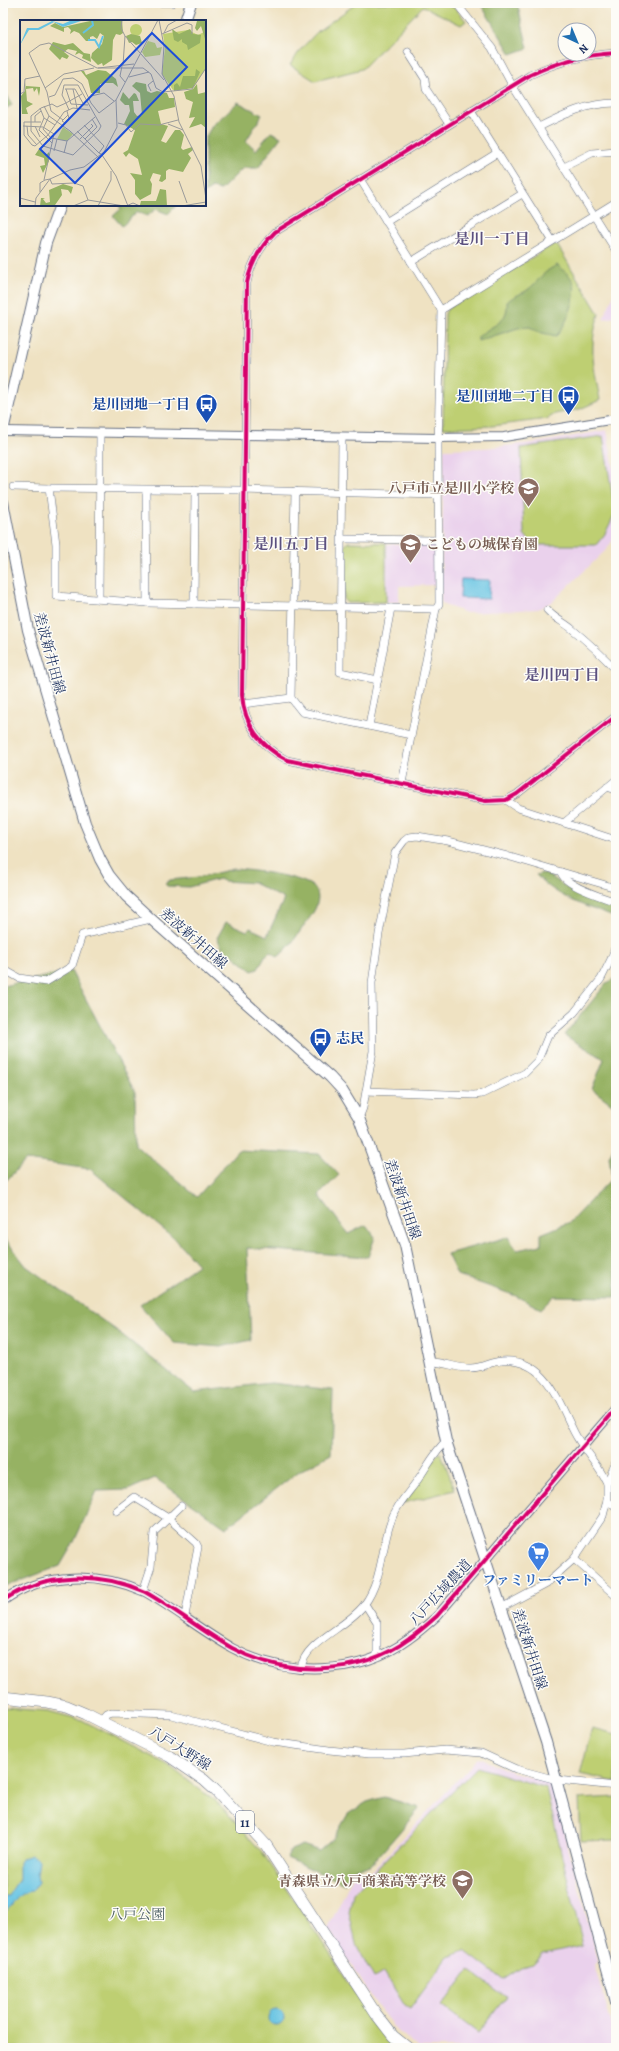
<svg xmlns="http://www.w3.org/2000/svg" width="619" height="2051" viewBox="0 0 619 2051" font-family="Alegreya,'Noto Serif JP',serif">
<rect width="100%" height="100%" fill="#fdfcf7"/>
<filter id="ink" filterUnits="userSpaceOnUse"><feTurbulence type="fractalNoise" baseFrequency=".025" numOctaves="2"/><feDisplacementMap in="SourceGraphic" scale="8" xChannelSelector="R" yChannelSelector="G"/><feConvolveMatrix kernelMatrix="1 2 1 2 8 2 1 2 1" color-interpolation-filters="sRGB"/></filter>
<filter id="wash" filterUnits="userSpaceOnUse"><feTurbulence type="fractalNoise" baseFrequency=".012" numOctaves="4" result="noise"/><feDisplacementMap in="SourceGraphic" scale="16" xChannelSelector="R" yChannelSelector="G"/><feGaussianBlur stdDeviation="0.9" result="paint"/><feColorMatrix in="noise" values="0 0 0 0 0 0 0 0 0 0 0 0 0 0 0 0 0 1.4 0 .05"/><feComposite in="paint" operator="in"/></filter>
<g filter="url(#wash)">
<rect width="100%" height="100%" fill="#efe2c2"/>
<!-- built -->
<g fill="#ead1ec">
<polygon points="616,290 616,317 603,319"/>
<polygon points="607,430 616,481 616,535 607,549 552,602 538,609 467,613 444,605 441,601 444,449 485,448 542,442"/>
<polygon points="387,544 436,544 436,585 399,586 399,602 387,602"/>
<polygon points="478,1758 513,1772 551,1782 598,1960 594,1965 616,2038 616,2048 418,2048 394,2027 378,2007 328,1928 354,1874 372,1871"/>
</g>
<!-- green -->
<g fill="#becf72" stroke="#6c7f68">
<polygon points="357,3 451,3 466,21 461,25 423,6 362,69 315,81 290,65 301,49 318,31"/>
<path d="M556,243L599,314C588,346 594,368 600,400L580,409L555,414L547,419L492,426L443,428L445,314L447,309Z"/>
<polygon points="603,436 615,513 605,534 596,545 533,545 524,534 521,448"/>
<polygon points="348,542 386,543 386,602 347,603 344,600 344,547"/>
<polygon points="441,1453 455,1490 403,1503 437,1454"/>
<polygon points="3,1708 48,1711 82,1720 168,1765 220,1805 262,1852 332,1957 374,2024 397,2048 3,2048"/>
<polygon points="592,1728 616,1734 616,1782 580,1774"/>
<polygon points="477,1767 546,1788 583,1945 543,1954 533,1965 521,1968 503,1980 465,1951 448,1957 410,2009 405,2006 384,1972 374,1978 356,1944 349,1912 353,1893"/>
<polygon points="616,1797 616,1840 581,1841 579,1799"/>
<polygon points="469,1970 506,1997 478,2033 442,2006"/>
</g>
<!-- forest -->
<g fill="#96b264" stroke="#587061">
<polygon points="480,3 517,3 528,48 511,54"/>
<polygon points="6,93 12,105 3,110 3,94"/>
<polygon points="238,102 262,115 246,141 256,150 271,132 281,137 258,168 243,168 221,190 212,188 205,193 205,138 212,126"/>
<polygon points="119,205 177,205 168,214 156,209 147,216 137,212 122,226 113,216 121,209"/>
<path d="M558,265C562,270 570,275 573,281C579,294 566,327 556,336L538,332L530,327L518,328L478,341V337C490,325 509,324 507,302C513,296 519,295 526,291C539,282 542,271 558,265Z"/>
<path d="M234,869C250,870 308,876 316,890C322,902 312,915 305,924C297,936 289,948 278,957L270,952L265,956L258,969L252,971L231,954L225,953L217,938L226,922L247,931L250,928L267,936L284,899L254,883L224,881L219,879L189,887L167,886L165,884L170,880L199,877Z"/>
<path d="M542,873C555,877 563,886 574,893C588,901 601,906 616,909V918C586,906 559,899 536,875Z"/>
<polygon points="71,971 135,1092 136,1145 197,1197 238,1150 319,1154 339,1175 319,1195 348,1234 366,1225 375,1237 368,1257 247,1248 251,1340 221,1347 174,1343 140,1305 198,1265 176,1240 90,1169 26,1160 3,1184 3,986"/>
<polygon points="616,978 616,1107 592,1089 604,1059 564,1035 607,983"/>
<polygon points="616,1142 616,1297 554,1296 541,1309 516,1296 457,1275 447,1254 508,1237 517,1250 541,1245 541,1234 570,1222 612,1178 609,1157"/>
<polygon points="3,1236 26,1266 116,1330 194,1392 271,1383 333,1390 331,1454 298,1472 226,1528 155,1478 128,1490 97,1491 74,1542 60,1566 3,1587"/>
<polygon points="384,1797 420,1808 370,1866 355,1868 344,1884 287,1858 291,1850 303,1845 319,1851 334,1838 348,1814 367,1802"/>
</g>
<!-- water -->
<g fill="#64c2e2" stroke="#4078a0">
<polygon points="461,579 490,580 489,599 460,598"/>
<path d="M31,1855L39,1860L37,1875L38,1882L32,1891C13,1893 17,1906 3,1912V1896H8L19,1879V1862L22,1858Z"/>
<circle cx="276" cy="2018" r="8"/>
</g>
</g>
<g filter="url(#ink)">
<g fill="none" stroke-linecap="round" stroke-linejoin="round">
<defs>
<g id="minor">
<polyline points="152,3 172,3"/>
<polyline points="456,3 492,48 512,85 616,251"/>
<polyline points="408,52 425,79 426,89 449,124"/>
<path d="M616,53C584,55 559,61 530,75L275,232C260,247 251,262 247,283L242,695C244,724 261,747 287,760L486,801L506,800L517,794L616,716"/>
<polyline points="471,111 552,240"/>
<path d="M539,127C565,114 587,103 616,103"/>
<polyline points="564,167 592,153 616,151"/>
<polyline points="360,179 441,310 438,446 439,604 436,609 402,783"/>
<polyline points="386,222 497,153"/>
<polyline points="411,262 522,194"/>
<polyline points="441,310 616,202"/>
<polyline points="342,437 340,672 378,680"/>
<polyline points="13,487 49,488 56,544 56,596 147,603 436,609"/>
<polyline points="49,488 239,490 438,495"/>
<polyline points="146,490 147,603"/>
<polyline points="295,491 291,698 302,712 411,735"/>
<polyline points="342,539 439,540"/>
<polyline points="99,599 100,433"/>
<polyline points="194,604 195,489"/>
<path d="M547,610C555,619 564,622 572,629C588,642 602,655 616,670"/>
<polyline points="243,704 291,698"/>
<polyline points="369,726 391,608"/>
<polyline points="607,787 616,790"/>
<polyline points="506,800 518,808 616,840"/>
<polyline points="565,822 616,780"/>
<path d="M561,872C564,886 603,897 616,902"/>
<polyline points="3,969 19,978 46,982 72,966 82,935 151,919"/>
<polyline points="366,1091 474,1095 482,1094 525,1073 538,1060 548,1036 574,1013 601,979 611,959 616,945"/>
<polyline points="359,1118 363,1108 373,1051 372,983 379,934 395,853 404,841 409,837 417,836 448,841 507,856 616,888"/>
<path d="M429,1362C444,1361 456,1369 471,1368C481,1368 490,1362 501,1361C545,1357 558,1400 574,1432C583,1450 598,1464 607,1483"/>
<polyline points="607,1500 616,1508"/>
<polyline points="116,1511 134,1497 168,1518 196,1543 198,1547 185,1616"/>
<polyline points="574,1559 616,1596"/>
<polyline points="143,1591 151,1567 154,1532 181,1506"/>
<polyline points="365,1604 377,1623 377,1656"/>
<polyline points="501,1608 546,1584 574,1559 603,1516 607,1500 607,1483 616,1462"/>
<path d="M301,1668C305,1641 347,1628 364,1605C382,1581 381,1551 390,1524C395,1506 409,1493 419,1478C428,1465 434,1452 446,1441"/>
<polyline points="101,1721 106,1715 111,1713 171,1715 273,1742 329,1750 369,1754 404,1754 445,1750 481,1753 516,1769 557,1780 616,1786"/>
</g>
<g id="tertiary">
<polyline points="3,431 438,438 504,437 616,419"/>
<path d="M3,1601C44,1571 100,1572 145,1592C175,1609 202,1631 232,1648C285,1677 359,1676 409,1639C419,1632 428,1624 437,1616L616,1408"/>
</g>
<g id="secondary">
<polyline points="185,21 191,3"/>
<polyline points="3,431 46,243 60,205"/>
<polyline points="3,502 28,630 85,823 100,859 109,875 126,896 151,919 330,1077 342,1090 359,1118 405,1245 446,1441 546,1742 616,2002"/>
</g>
<polyline id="primary" points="3,1697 47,1702 67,1706 86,1714 169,1756 204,1780 215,1790 266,1845 376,2014 393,2036 408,2048"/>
</defs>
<!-- minor casing -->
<use href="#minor" stroke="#656e81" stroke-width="8"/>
<!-- tertiary casing -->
<use href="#tertiary" stroke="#656e81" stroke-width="10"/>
<!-- secondary casing -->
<use href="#secondary" stroke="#656e81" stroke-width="12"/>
<!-- primary casing -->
<use href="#primary" stroke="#656e81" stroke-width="12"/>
<!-- minor -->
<use href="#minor" stroke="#fff" stroke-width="7"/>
<!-- tertiary -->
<use href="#tertiary" stroke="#fff" stroke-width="8"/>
<!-- secondary -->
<use href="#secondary" stroke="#fff" stroke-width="10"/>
<!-- primary -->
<use href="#primary" stroke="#fff" stroke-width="11"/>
<defs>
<g id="cycleway">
<path d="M616,53C584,55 559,61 530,75L275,232C260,247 251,262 247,283L242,695C244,724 261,747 287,760L486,801L506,800L517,794L616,716"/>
<path d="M3,1601C44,1571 100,1572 145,1592C175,1609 202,1631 232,1648C285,1677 359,1676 409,1639C419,1632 428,1624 437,1616L616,1408"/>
</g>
</defs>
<!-- cycleway casing -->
<use href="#cycleway" stroke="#fdfcf7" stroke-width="6"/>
<!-- cycleway -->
<use href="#cycleway" stroke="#d6006c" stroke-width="4"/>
</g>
</g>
<!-- icons -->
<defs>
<symbol id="bus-pin" viewBox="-11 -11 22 30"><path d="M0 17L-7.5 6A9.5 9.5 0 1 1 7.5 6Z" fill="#1a4fb4" stroke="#fdfcf7"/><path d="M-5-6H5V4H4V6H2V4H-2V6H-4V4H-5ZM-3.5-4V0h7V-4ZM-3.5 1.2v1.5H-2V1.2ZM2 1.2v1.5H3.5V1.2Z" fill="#fff"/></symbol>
<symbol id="school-pin" viewBox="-11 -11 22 30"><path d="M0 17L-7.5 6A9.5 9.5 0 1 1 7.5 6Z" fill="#8d6e63" stroke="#fdfcf7"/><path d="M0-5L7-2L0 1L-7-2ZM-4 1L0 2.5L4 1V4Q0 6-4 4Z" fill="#fff"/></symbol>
<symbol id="supermarket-pin" viewBox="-11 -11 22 30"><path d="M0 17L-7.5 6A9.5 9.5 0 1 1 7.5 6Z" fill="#3f7fe0" stroke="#fdfcf7"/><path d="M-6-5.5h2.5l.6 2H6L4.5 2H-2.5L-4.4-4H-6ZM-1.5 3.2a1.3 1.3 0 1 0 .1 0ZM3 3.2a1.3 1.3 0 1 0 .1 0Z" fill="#fff"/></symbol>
</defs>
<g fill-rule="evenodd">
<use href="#bus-pin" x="556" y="384" width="25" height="34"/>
<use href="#bus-pin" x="194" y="392" width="25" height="34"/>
<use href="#school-pin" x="516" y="476" width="25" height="34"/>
<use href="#school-pin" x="398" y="532" width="25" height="34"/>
<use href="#bus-pin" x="308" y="1026" width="25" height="34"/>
<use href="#supermarket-pin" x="526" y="1540" width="25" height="34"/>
<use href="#school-pin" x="450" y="1868" width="25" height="34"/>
</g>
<g text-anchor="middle" stroke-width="3" stroke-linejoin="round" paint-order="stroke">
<!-- shield labels -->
<rect fill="#fdfcf7" stroke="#5f6c8c" stroke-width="1" x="236" y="1811" width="18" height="22" rx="3"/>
<g font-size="13" font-weight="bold" fill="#1b2f5e">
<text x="245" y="1827">11</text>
</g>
<!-- transit labels -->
<g font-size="14" font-weight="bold" fill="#164399" stroke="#fdfcf7" text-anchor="end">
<text x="554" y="401">是川団地二丁目</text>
<text x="190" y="409">是川団地一丁目</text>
<text x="336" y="1043" text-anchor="start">志民</text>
</g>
<!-- education labels -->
<g font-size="14" font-weight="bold" fill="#785e54" stroke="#fdfcf7" text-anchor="end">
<text x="514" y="493">八戸市立是川小学校</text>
<text x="426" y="549" text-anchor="start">こどもの城保育園</text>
<text x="446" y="1886">青森県立八戸商業高等学校</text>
</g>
<!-- street labels -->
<g font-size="14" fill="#1b2f5e" stroke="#fdfcf7">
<text transform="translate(50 653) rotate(75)" y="5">差波新井田線</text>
<text transform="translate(194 938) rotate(41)" y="5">差波新井田線</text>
<text transform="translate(403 1199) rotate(71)" y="5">差波新井田線</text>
<text transform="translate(440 1592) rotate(-47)" y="5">八戸広域農道</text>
<text transform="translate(530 1649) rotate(72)" y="5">差波新井田線</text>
<text transform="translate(180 1748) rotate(32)" y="5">八戸大野線</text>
</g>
<!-- shop labels -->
<g font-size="14" font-weight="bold" fill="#366cbe" stroke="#fdfcf7">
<text x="538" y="1585">ファミリーマート</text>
</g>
<!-- park labels -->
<g font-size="14" fill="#4c5f64" stroke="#fdfcf7">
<text x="137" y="1919">八戸公園</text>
</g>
<!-- neighbourhood labels -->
<g font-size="15" font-weight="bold" fill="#5b507f" stroke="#fdfcf7">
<text x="492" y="244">是川一丁目</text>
<text x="291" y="549">是川五丁目</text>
<text x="562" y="680">是川四丁目</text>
</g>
</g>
<!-- overview -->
<g transform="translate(20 20)">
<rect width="186" height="186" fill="#efe2c2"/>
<path d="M110 10a6 6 0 1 1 12 0a6 6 0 1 1-12 0ZM168,10L178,15L186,11V48L174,67L153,70L142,54L145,28L143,14ZM128,21L135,23L137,28L142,27L140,35L125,37L122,32ZM43,107L53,114L47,121L37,119Z" fill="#becf72"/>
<path d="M102,0L103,13L100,15L96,14L93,20L92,40L83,46L82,43L78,45L71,38L72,33L82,24L84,16L80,13L77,19L73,16L70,17V21H66L59,13L54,11L50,14L51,10L48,7L44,8V12L30,6L35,3L43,7L70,1ZM186,0V19H185L181,6L177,11L175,8L177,1ZM152,9L159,14L170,9L173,14L181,15L180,23L168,30L167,25L162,22V19L158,22L154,20ZM111,14L120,16L122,23L116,25L112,22L109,23L106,16ZM33,22L45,25L53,23L64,33L70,34L71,42L62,38L63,35L59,33L55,35L57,31L48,29L44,32L49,36L47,39L42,37L40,40L29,29ZM176,49L180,52L173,68L154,71V65L157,63L160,67L163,56H175ZM78,50L86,51L96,59L98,67L93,63H85L80,64V73H71L68,60L61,51H64L66,55ZM6,62V66L20,67V70L19,76L17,68L14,72L13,68L6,69L7,81L13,84L6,88L8,94H2L1,76L5,71ZM116,62L126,64L127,71L131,73L137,71L147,73L149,78H154L155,87L138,91L141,104L148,106L141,121L146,123L155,110H160L164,115L161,128L163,130L172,127L173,130L168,134L171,138L163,152L149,149L146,151V159L142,162L139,161L141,155L133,153L130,160L132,164L131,174L120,180L115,174V160L110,153L122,155L118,139L109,133L106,137L103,133L108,130L114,113L115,110L104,104L110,91L109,85H105L100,80L103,72L109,79L114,73L116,74L119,81H113L114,92L117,96L122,95L120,73L112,66ZM177,64L178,74L186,72V108L181,104L169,108L175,97L169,98L173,82L166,79L164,72L173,69ZM19,129L26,135L29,132V141L23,153L20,146L25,145L24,138L15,135ZM43,164L53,167L51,174L48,170L41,169L42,175L35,185L20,186L21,178H25L23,179L26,183L30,182L29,170ZM140,169L146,170L147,186L120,185L121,181H136Z" fill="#96b264"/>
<path d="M52,0H64L43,7L34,2L19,10H9L0,25L7,8H18L32,1L43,4Z" fill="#64c2e2"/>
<path fill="none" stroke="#64c2e2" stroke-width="2" d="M63,13L73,5L72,0M68,20H75L79,27L83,16"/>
<path fill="none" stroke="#9a9a9a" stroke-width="1" d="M102,0L101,8L105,16L144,60M139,0L144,26L142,54L154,76L159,102L181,146L186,179M144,13L148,5L157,0M142,14L167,3L172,5V14M9,33L20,25L29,23L77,48H123L131,54L136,68L143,72L172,69L186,48M9,33L27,72L31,91L43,100M103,45L105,16M102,46L100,56L105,62M78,48L114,44M109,57L129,52M25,68L44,54L74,48M45,69H55L64,85M46,69L51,84L68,85M53,69L57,88M131,71L128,65L133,61M0,74L4,72L5,59L20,56M71,76L84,73L94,81M29,77L35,75L43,59L53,58L62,64L71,83M71,83L79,93L96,80M24,86L29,96L50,111L79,138M20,88L24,98L35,105M49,90L46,83L42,75L44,65H58L81,106L79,110L53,135L23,126L11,111V96L21,88L32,84L37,87L46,83L62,74M47,91L48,95L49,98L45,103L42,101L48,95M29,96L23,109L31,118L47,121M24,98L19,110L32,123M15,102V96L21,91M21,102H4V115L12,125L15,126L28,115L44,92L53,88L70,90M98,103L106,105L111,112L120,104L139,105L158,100M148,104L163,110M64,105L84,126L79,133L81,134M3,106L23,107L34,114L24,160M7,106L8,115L17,125M15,106L20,117M57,111L79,133M60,119L73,106L71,104M65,119L77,107L72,99M34,131L37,119M44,133L47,121L75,97M82,135L96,156L108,186M159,161L167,183M20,172V163L25,160L30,159L32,164L54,163L63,166L68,180M0,178L15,182M15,186L16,178L30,159L50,150L64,147L84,132L97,107L96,80L138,0M53,186L68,180L104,186M78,186L91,160V151M106,186L113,183L120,186M162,186L186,182"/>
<path fill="#1d4ed8" fill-opacity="0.15" stroke="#1d4ed8" stroke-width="2" d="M132,13L167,47L55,163L20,129Z"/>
<rect width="186" height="186" fill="none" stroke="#1b2f5e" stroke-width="2"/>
</g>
<!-- margin -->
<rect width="619" height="2051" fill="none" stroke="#fdfcf7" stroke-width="16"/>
<!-- north arrow -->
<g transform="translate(577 42) rotate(136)"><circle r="19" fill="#fdfcf7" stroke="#a3aaba"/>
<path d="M0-3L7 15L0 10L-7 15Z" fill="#1f6fb2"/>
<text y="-6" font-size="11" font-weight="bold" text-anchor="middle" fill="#1b2f5e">N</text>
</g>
</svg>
